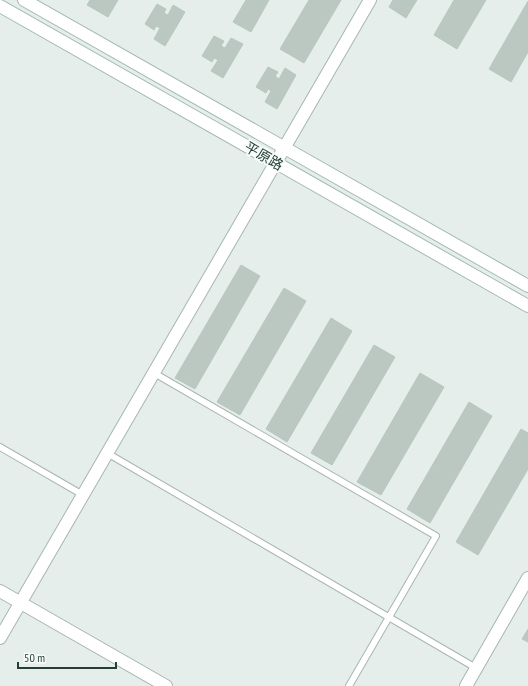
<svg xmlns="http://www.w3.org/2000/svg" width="528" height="686" viewBox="0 0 528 686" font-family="'PT Sans Narrow','Noto Sans SC',sans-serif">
<rect width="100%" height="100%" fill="#e5eeea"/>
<!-- building -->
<g fill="#bbc8c2" stroke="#b8c7c0">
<polygon points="90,0 118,0 108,17 87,5"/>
<polygon points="246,0 269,0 251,32 233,22"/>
<polygon points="309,0 341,0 304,63 280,49"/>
<polygon points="393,0 417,0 406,18 389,7"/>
<polygon points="454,0 486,0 457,49 434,35"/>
<polygon points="528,1 528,52 511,82 489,69"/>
<polygon points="157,4 166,9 164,13 168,15 173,5 185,12 165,46 154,39 160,28 156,26 154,30 145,24"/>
<polygon points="214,36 224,41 221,46 225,48 231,38 243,44 223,78 211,71 218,60 214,58 212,62 202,56"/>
<polygon points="268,67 278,72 275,76 279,79 285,68 296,75 277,109 265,102 271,91 268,89 266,93 256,87"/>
<polygon points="241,265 260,276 195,389 175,378"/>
<polygon points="284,288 306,301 240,415 217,402"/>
<polygon points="331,318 352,331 287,442 266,429"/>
<polygon points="374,345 395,357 332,465 311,453"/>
<polygon points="420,373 444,387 381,495 357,482"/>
<polygon points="469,402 492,416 430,523 407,509"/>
<polygon points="521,429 528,433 528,469 478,555 456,542"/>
<polygon points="528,629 528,642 522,639"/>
</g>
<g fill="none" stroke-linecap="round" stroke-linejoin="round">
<defs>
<g id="service">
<polyline points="154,373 436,536 349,686"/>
<polyline points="0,447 83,495"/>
<polyline points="107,453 476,668"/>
</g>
<polyline id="minor" points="0,591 166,686"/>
<g id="tertiary">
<polyline points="0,638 370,0"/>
<polyline points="466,686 528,578"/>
</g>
<g id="secondary">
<polyline points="24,0 528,286"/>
<polyline points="0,6 528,306"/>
</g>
</defs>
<!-- service casing -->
<use href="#service" stroke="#a8b6b1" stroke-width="8"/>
<!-- minor casing -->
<use href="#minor" stroke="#a8b6b1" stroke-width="14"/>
<!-- tertiary casing -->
<use href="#tertiary" stroke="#a8b6b1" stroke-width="14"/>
<!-- secondary casing -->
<use href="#secondary" stroke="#a4b9b1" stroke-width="14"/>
<!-- service -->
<use href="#service" stroke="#fff" stroke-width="6"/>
<!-- minor -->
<use href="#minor" stroke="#fff" stroke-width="12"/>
<!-- tertiary -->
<use href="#tertiary" stroke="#fff" stroke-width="12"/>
<!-- secondary -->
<use href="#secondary" stroke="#fff" stroke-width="12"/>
</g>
<g text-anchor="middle" stroke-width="4" stroke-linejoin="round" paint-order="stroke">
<!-- street labels -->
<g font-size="14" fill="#253f37" stroke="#f6faf8">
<text transform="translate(264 156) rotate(30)" y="5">平原路</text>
</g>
</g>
<!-- scale -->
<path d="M18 662v6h98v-6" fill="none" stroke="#253f37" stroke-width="2"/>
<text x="24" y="662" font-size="12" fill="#253f37" stroke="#f6faf8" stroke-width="3" paint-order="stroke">50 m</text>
</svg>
